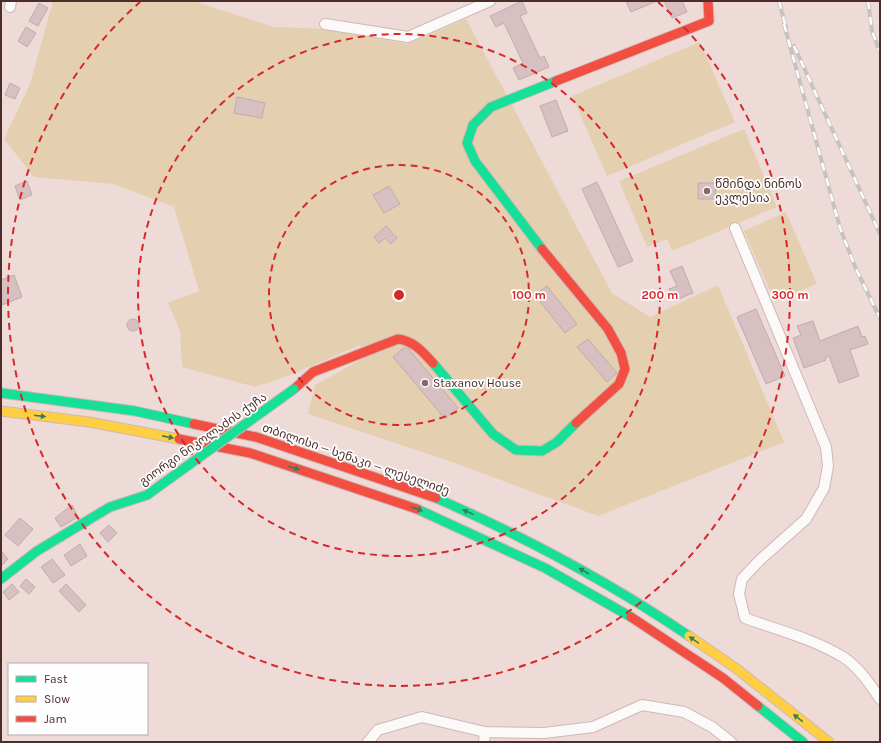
<svg xmlns="http://www.w3.org/2000/svg" width="881" height="743" viewBox="0 0 881 743" font-family="Karla,'Noto Sans Georgian',sans-serif">
<rect width="100%" height="100%" fill="#eedbd8"/>
<!-- green -->
<g fill="#e5cfb1">
<polygon points="53,1 193,1 274,27 328,29 408,44 466,19 612,293 650,317 718,285 784,442 598,516 452,462 308,414 315,385 364,358 360,345 288,376 255,387 182,367 180,331 168,303 199,291 174,207 113,184 34,177 4,139 30,84"/>
<polygon points="700,42 735,122 607,176 572,96"/>
<polygon points="744,129 777,207 672,251 667,239 647,247 619,181"/>
<polygon points="786,212 817,284 775,302 744,231"/>
</g>
<!-- building -->
<g fill="#d8c0c2" stroke="#c1abad">
<polygon points="522,1 527,13 520,16 540,58 544,56 549,67 519,80 513,68 523,63 504,23 496,27 490,16"/>
<polygon points="626,1 657,1 631,12"/>
<polygon points="664,1 682,1 687,12 672,18"/>
<polygon points="39,3 48,8 38,26 29,21"/>
<polygon points="26,27 36,33 27,47 18,41"/>
<polygon points="10,83 20,88 15,99 5,95"/>
<polygon points="237,97 265,103 262,118 234,113"/>
<polygon points="556,100 568,131 552,137 540,106"/>
<polygon points="27,181 32,195 20,200 15,186"/>
<polygon points="597,182 633,261 618,267 582,189"/>
<polygon points="698,183 716,183 715,199 698,199"/>
<polygon points="389,186 400,204 384,213 373,195"/>
<polygon points="386,226 397,238 391,244 385,238 379,243 374,237"/>
<polygon points="682,266 693,293 674,301 669,289 677,286 670,271"/>
<polygon points="14,275 22,297 2,305 1,280"/>
<polygon points="547,286 577,324 565,333 535,295"/>
<polygon points="756,309 785,376 766,384 737,317"/>
<circle cx="133" cy="325" r="6"/>
<polygon points="813,321 820,341 858,326 862,337 865,336 868,344 850,350 859,376 839,383 829,356 825,358 826,360 804,368 793,338 801,335 797,326"/>
<polygon points="588,339 617,373 607,382 577,347"/>
<polygon points="406,346 458,408 445,419 393,357"/>
<polygon points="72,505 78,517 61,527 55,518"/>
<polygon points="20,518 33,529 18,546 5,535"/>
<polygon points="109,525 117,533 108,542 100,533"/>
<polygon points="80,544 87,556 71,566 64,555"/>
<polygon points="1,551 8,559 1,566"/>
<polygon points="52,559 65,575 53,583 41,567"/>
<polygon points="26,579 35,587 29,594 20,586"/>
<polygon points="12,584 19,592 9,600 3,592"/>
<polygon points="66,584 86,605 79,612 59,591"/>
</g>
<g fill="none" stroke-linecap="round" stroke-linejoin="round">
<defs>
<g id="street">
<polyline points="10,7 11,1"/>
<polyline points="325,24 408,37 490,1"/>
<path d="M735,228L826,447L828,466L824,488L806,519L761,559L742,579L739,594L745,618C777,630 814,639 843,657C858,666 871,685 880,699"/>
<polyline points="368,742 378,730 422,717 485,732 544,733 593,727 642,705 684,712 712,727 731,742"/>
<polyline points="484,742 485,732"/>
</g>
<g id="fast">
<polyline points="542,249 475,161 467,143 473,125 491,107 556,81"/>
<polyline points="433,363 493,434 516,450 542,451 557,442 576,423"/>
<polyline points="1,393 135,411 194,424"/>
<path d="M436,498C525,537 609,582 689,636"/>
<polyline points="417,509 545,568 631,617"/>
<polyline points="1,579 37,551 110,507 147,495"/>
<polyline points="758,706 803,742"/>
</g>
<g id="slow">
<polyline points="1,411 89,422 179,439"/>
<polyline points="689,636 737,669 829,742"/>
</g>
<g id="jam">
<polyline points="556,81 709,21 708,1"/>
<polyline points="542,249 608,329 621,353 625,369 619,384 576,423"/>
<path d="M294,389L313,372L398,339C414,341 423,352 433,363"/>
<polyline points="194,424 256,437 436,498"/>
<polyline points="179,439 250,453 417,509"/>
<polyline points="631,617 723,678 758,706"/>
</g>
</defs>
<!-- street casing -->
<use href="#street" stroke="#cfb7b5" stroke-width="12"/>
<!-- fast casing -->
<use href="#fast" stroke="#cfb7b5" stroke-width="11"/>
<!-- slow casing -->
<use href="#slow" stroke="#cfb7b5" stroke-width="11"/>
<!-- jam casing -->
<use href="#jam" stroke="#cfb7b5" stroke-width="11"/>
<!-- street -->
<use href="#street" stroke="#fcfaf9" stroke-width="10"/>
<!-- fast -->
<use href="#fast" stroke="#16e098" stroke-width="9"/>
<!-- slow -->
<use href="#slow" stroke="#ffcf43" stroke-width="9"/>
<!-- jam -->
<use href="#jam" stroke="#f24e42" stroke-width="9"/>
<defs>
<g id="rail">
<polyline points="779,1 786,28"/>
<polyline points="868,1 872,31 880,52"/>
<polyline points="784,24 840,228 856,269 880,318"/>
<polyline points="794,46 880,234"/>
</g>
</defs>
<!-- rail casing -->
<use href="#rail" stroke="#c7c1bf" stroke-width="4"/>
<!-- rail -->
<use href="#rail" stroke="#fefefe" stroke-width="2.5" stroke-dasharray="8" stroke-linecap="butt"/>
<defs>
<polyline id="fast-bridge" points="147,495 294,389"/>
</defs>
<!-- fast-bridge casing -->
<use href="#fast-bridge" stroke="#cfb7b5" stroke-width="11" stroke-linecap="butt"/>
<!-- fast-bridge -->
<use href="#fast-bridge" stroke="#16e098" stroke-width="9"/>
</g>
<!-- one-way arrows -->
<defs><path id="oneway-solid" d="M-6-.8H1V-3.2L6.5 0L1 3.2V.8H-6Z"/></defs>
<g fill="#347e5c">
<use href="#oneway-solid" transform="translate(40 416) rotate(7)"/>
<use href="#oneway-solid" transform="translate(168 437) rotate(11)"/>
<use href="#oneway-solid" transform="translate(294 468) rotate(18)"/>
<use href="#oneway-solid" transform="translate(417 509) rotate(20)"/>
<use href="#oneway-solid" transform="translate(468 512) rotate(-156)"/>
<use href="#oneway-solid" transform="translate(584 571) rotate(-150)"/>
<use href="#oneway-solid" transform="translate(694 640) rotate(-145)"/>
<use href="#oneway-solid" transform="translate(798 718) rotate(-142)"/>
</g>
<!-- distance rings -->
<g fill="none" stroke="#d62828" stroke-width="2" stroke-dasharray="7 5">
<circle cx="399" cy="295" r="130"/>
<circle cx="399" cy="295" r="261"/>
<path d="M658 2A391 391 0 1 1 140 2"/>
</g>
<!-- markers -->
<g fill="#856a67" stroke="#fefefe" stroke-width="1.5">
<circle cx="707" cy="191" r="4"/>
<circle cx="425" cy="383" r="4"/>
</g>
<g text-anchor="middle" stroke-width="3.5" stroke-linejoin="round" paint-order="stroke">
<!-- poi labels -->
<g font-size="12" fill="#4d2d2a" stroke="#fefefe" text-anchor="start">
<text x="715" y="188">წმინდა ნინოს<tspan x="715" dy="14">ეკლესია</tspan></text>
<text x="433" y="387">Staxanov House</text>
</g>
<!-- street labels -->
<g font-size="12" fill="#4d2d2a" stroke="#fefefe">
<text transform="translate(203 439) rotate(-35)" y="4">გიორგი ნიკოლაძის ქუჩა</text>
<text transform="translate(356 459) rotate(19)" y="4">თბილისი — სენაკი — ლესელიძე</text>
</g>
</g>
<circle cx="399" cy="295" r="6" fill="#d62828" stroke="#fefefe" stroke-width="2"/>
<g font-size="12" text-anchor="middle" font-weight="bold" fill="#d62828" stroke="#fefefe" stroke-width="3.5" stroke-linejoin="round" paint-order="stroke">
<text x="529" y="299">100 m</text>
<text x="660" y="299">200 m</text>
<text x="790" y="299">300 m</text>
</g>
<!-- border -->
<rect width="881" height="743" fill="none" stroke="#4d2d2a" stroke-width="4"/>
<!-- legend -->
<rect x="8" y="663" width="140" height="72" fill="#fefefe" stroke="#b7aaa9"/>
<rect x="16" y="676" width="20" height="6" fill="#16e098" stroke="#b7aaa9"/>
<text x="44" y="683" font-size="12" fill="#4d2d2a">Fast</text>
<rect x="16" y="696" width="20" height="6" fill="#ffcf43" stroke="#b7aaa9"/>
<text x="44" y="703" font-size="12" fill="#4d2d2a">Slow</text>
<rect x="16" y="716" width="20" height="6" fill="#f24e42" stroke="#b7aaa9"/>
<text x="44" y="723" font-size="12" fill="#4d2d2a">Jam</text>
</svg>
